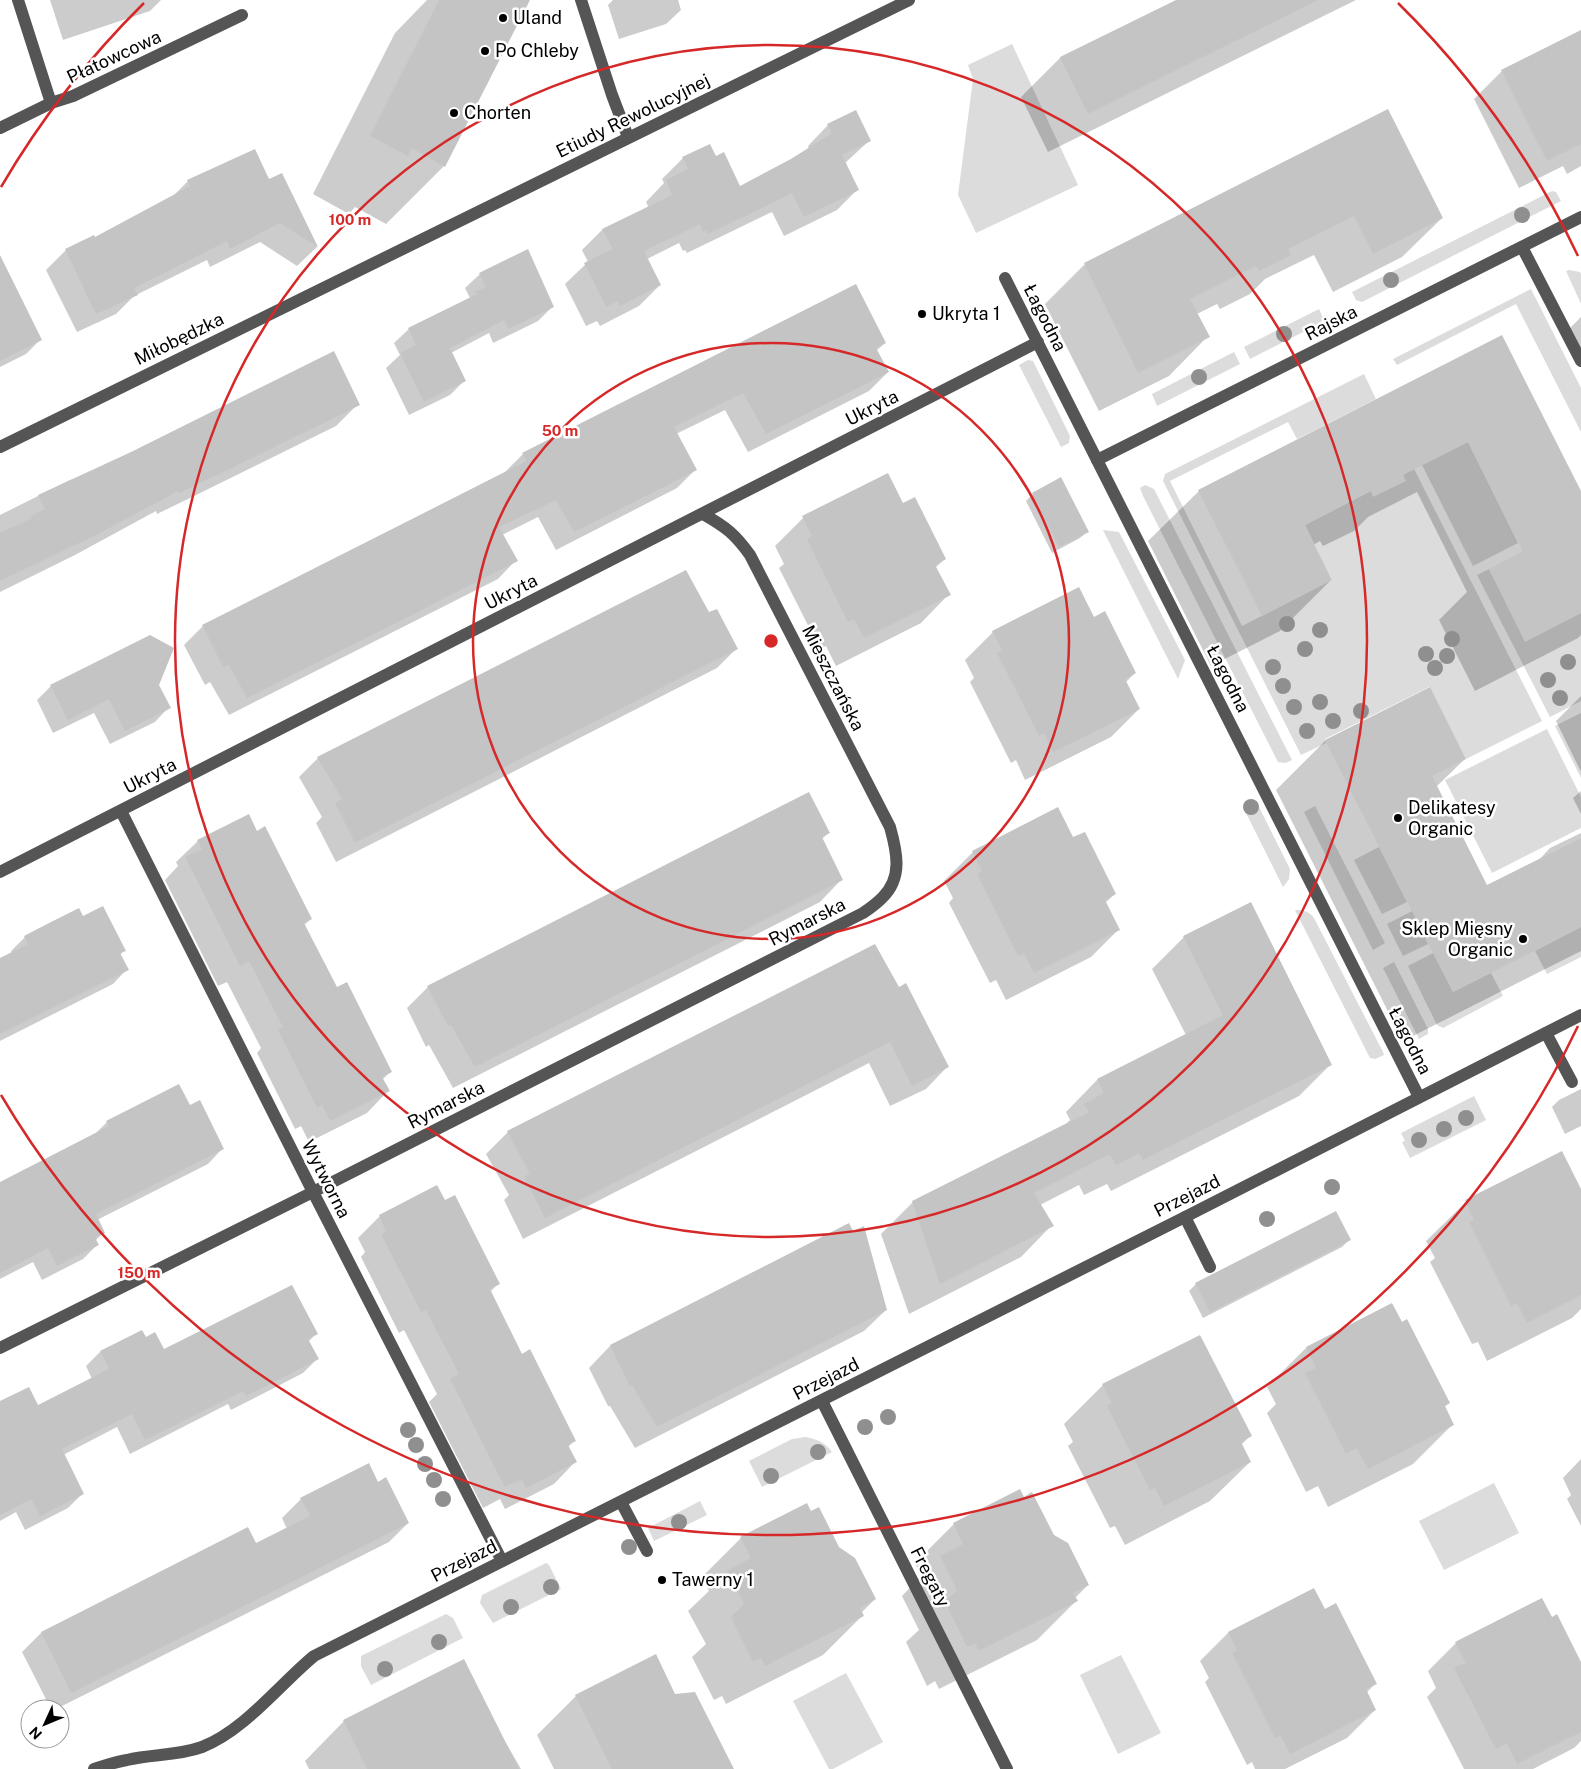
<svg xmlns="http://www.w3.org/2000/svg" width="1581" height="1769" viewBox="0 0 1581 1769" font-family="'Public Sans',sans-serif">
<rect width="100%" height="100%" fill="#fff"/>
<!-- green -->
<g fill="#dcdcdc">
<polygon points="1012,44 1078,185 976,233 958,195 973,79 968,65"/>
<polygon points="1552,191 1556,192 1561,201 1362,302 1356,300 1352,292"/>
<polygon points="1569,270 1580,272 1581,274 1581,304 1566,271"/>
<polygon points="1531,289 1581,388 1581,432 1516,304 1397,365 1393,359"/>
<polygon points="1319,309 1323,318 1321,323 1250,359 1244,347"/>
<polygon points="1234,352 1240,364 1157,406 1152,394"/>
<polygon points="1028,360 1033,361 1070,436 1069,443 1061,447 1019,365"/>
<polygon points="1364,374 1376,399 1297,439 1288,422 1170,481 1242,626 1332,580 1305,525 1371,491 1373,496 1405,481 1403,475 1414,469 1542,721 1466,759 1429,687 1325,739 1326,743 1301,755 1163,481 1165,474"/>
<polygon points="1468,442 1518,543 1473,566 1422,465"/>
<polygon points="1145,485 1154,489 1292,760 1286,763 1278,762 1143,496 1140,488"/>
<polygon points="1103,530 1119,532 1185,660 1178,679"/>
<polygon points="1489,569 1525,641 1581,613 1581,701 1550,717 1477,575"/>
<polygon points="1581,713 1581,778 1555,726"/>
<polygon points="1547,729 1581,797 1581,828 1492,873 1445,780"/>
<polygon points="1250,803 1259,807 1290,869 1289,879 1283,887 1243,807"/>
<polygon points="1315,806 1385,943 1373,950 1304,812"/>
<polygon points="1379,847 1407,902 1382,914 1354,860"/>
<polygon points="1420,907 1417,922 1428,944 1403,956 1387,924"/>
<path d="M1295,910C1303,910 1309,911 1314,918L1383,1052L1384,1055L1375,1059L1370,1058Z"/>
<polygon points="1581,927 1581,957 1547,974 1535,951"/>
<polygon points="1433,953 1453,992 1491,973 1503,996 1443,1028 1437,1025 1408,966"/>
<polygon points="1394,962 1428,1029 1428,1034 1419,1039 1383,968"/>
<polygon points="1474,1096 1486,1120 1410,1158 1402,1142 1405,1141 1401,1133"/>
<path d="M805,1437C816,1439 825,1442 832,1452L762,1487L749,1461L792,1439Z"/>
<polygon points="1494,1483 1519,1533 1444,1570 1419,1521"/>
<polygon points="700,1501 707,1515 654,1541 648,1528"/>
<polygon points="546,1563 549,1565 561,1589 493,1623 480,1603 482,1595"/>
<polygon points="446,1614 453,1618 463,1638 371,1685 361,1666 361,1656"/>
<polygon points="1121,1655 1161,1733 1118,1754 1080,1675"/>
<polygon points="846,1673 883,1742 833,1769 829,1769 793,1701"/>
</g>
<!-- shadow -->
<g fill="#0003">
<polygon points="50,0 161,0 150,11 63,40"/>
<polygon points="427,0 515,0 444,166 386,224 355,207 349,214 313,194 395,33"/>
<polygon points="613,0 678,0 681,10 666,24 619,39 608,5"/>
<polygon points="1178,0 1356,0 1048,152 1021,97 1060,58"/>
<polygon points="1581,31 1581,166 1567,174 1563,166 1519,188 1474,99 1502,71"/>
<polygon points="1387,111 1442,218 1402,257 1333,292 1314,255 1265,279 1250,294 1220,309 1217,304 1197,314 1208,336 1169,376 1099,411 1045,304 1084,265"/>
<polygon points="828,125 869,141 845,163 858,189 837,210 784,236 772,212 687,253 685,250 683,251 679,243 647,259 660,285 639,306 600,326 597,321 586,326 565,284 588,262 582,250 602,230 649,208 646,202 664,183 662,179 683,158 715,157 740,188 809,149 808,146"/>
<polygon points="281,175 317,247 297,266 260,242 210,267 207,260 134,296 116,314 77,332 46,270 66,250 94,239 173,196 188,181 269,181"/>
<polygon points="480,274 553,306 538,321 493,343 489,333 451,353 464,381 450,395 409,415 386,368 400,355 394,343 409,329 470,298 465,288"/>
<polygon points="0,288 41,339 26,354 0,367"/>
<polygon points="1581,317 1581,350 1570,328"/>
<polygon points="1502,337 1581,494 1581,635 1578,638 1475,691 1439,620 1467,592 1417,492 1368,517 1354,531 1323,546 1320,541 1313,545 1331,580 1280,631 1211,666 1148,541 1199,491"/>
<polygon points="885,343 876,351 888,372 869,391 748,452 725,410 676,434 696,469 677,488 556,550 538,517 502,535 516,560 498,579 229,715 210,682 205,685 184,645 203,626 505,472 523,454"/>
<polygon points="358,404 336,426 190,498 157,514 156,511 75,555 0,592 0,515 70,480"/>
<polygon points="1033,494 1087,532 1080,538 1052,553 1026,501"/>
<polygon points="903,504 945,559 935,568 949,594 921,623 836,666 826,646 820,649 779,568 784,564 775,546 803,518"/>
<polygon points="709,614 736,649 717,668 336,862 316,823 322,817 299,777 318,758"/>
<polygon points="1093,618 1135,673 1126,682 1139,709 1111,737 1025,780 1016,760 1011,763 970,682 974,678 965,660 993,632"/>
<polygon points="158,685 169,707 155,722 110,744 94,713 53,733 37,700 51,686"/>
<polygon points="1429,688 1465,759 1436,787 1486,887 1537,862 1550,848 1581,833 1581,951 1403,1041 1276,790 1325,741"/>
<polygon points="1581,696 1581,772 1556,721"/>
<polygon points="1581,791 1581,814 1573,798"/>
<polygon points="1058,809 1073,839 1115,894 1105,903 1119,929 1091,957 1006,1000 996,980 990,983 949,903 953,898 944,881 973,852"/>
<polygon points="829,832 822,839 841,880 820,902 453,1088 429,1045 426,1047 407,1008 428,987"/>
<polygon points="256,833 311,919 304,925 336,989 390,1072 382,1080 388,1091 367,1113 309,1142 301,1126 295,1129 257,1053 261,1048 227,982 218,986 165,880 178,866 176,862 198,841"/>
<polygon points="82,918 124,951 120,955 127,969 113,984 0,1041 0,960 12,954 11,951 25,937"/>
<polygon points="1184,937 1330,1065 1299,1096 1111,1191 1107,1184 1084,1195 1079,1185 1040,1205 1052,1225 1021,1257 909,1314 881,1234 913,1202 1063,1127 1070,1120 1066,1112 1097,1080 1186,1035 1152,969"/>
<polygon points="898,989 947,1067 926,1089 890,1106 869,1063 523,1239 504,1200 509,1195 486,1154 508,1132"/>
<polygon points="1581,1089 1581,1126 1565,1134 1552,1107 1559,1100"/>
<polygon points="190,1106 222,1149 208,1164 97,1220 104,1232 95,1241 97,1245 83,1259 42,1280 33,1262 0,1279 0,1190 94,1135 107,1122"/>
<polygon points="1562,1153 1581,1191 1581,1309 1572,1318 1487,1361 1478,1342 1472,1344 1430,1262 1435,1258 1426,1241 1466,1202"/>
<polygon points="380,1216 498,1284 490,1292 521,1355 575,1440 568,1447 575,1462 554,1484 505,1509 500,1499 483,1508 429,1402 437,1394 404,1330 399,1333 361,1257 365,1252 358,1238"/>
<polygon points="849,1225 886,1310 864,1331 635,1448 610,1406 608,1406 589,1368 610,1346"/>
<polygon points="1349,1240 1342,1247 1203,1318 1189,1291 1196,1284"/>
<polygon points="1392,1305 1448,1403 1444,1407 1452,1425 1413,1464 1328,1507 1318,1486 1306,1492 1267,1413 1276,1404 1267,1387 1306,1348"/>
<polygon points="141,1331 145,1338 164,1351 317,1333 308,1342 317,1359 303,1373 231,1410 228,1404 130,1454 117,1427 63,1455 82,1494 68,1508 25,1530 16,1512 0,1521 0,1403 38,1406 92,1379 86,1366 100,1352"/>
<polygon points="1103,1385 1250,1436 1241,1445 1250,1462 1210,1501 1125,1545 1115,1526 1110,1528 1068,1446 1073,1442 1064,1424"/>
<polygon points="1581,1459 1581,1526 1567,1499 1571,1495 1563,1478"/>
<polygon points="377,1483 408,1523 389,1542 56,1709 51,1709 22,1652 41,1633 255,1545 287,1529 282,1518 301,1499"/>
<polygon points="1024,1498 1053,1536 1088,1585 1075,1598 1076,1601 1037,1640 939,1689 935,1681 927,1686 906,1642 919,1630 902,1596 921,1576 915,1563 954,1524"/>
<polygon points="811,1513 838,1548 875,1599 861,1613 862,1616 823,1655 726,1704 722,1696 714,1700 692,1657 706,1644 688,1611 709,1591 702,1577 741,1538"/>
<polygon points="1314,1590 1324,1610 1376,1683 1366,1693 1375,1710 1347,1738 1285,1769 1255,1769 1252,1762 1247,1765 1205,1682 1209,1678 1200,1661 1228,1633"/>
<polygon points="1456,1643 1581,1665 1581,1741 1574,1748 1533,1769 1464,1769 1427,1697 1436,1688 1428,1671"/>
<polygon points="675,1695 733,1769 554,1769 537,1735 576,1696"/>
<polygon points="344,1721 506,1743 521,1769 309,1769 305,1761"/>
</g>
<!-- building -->
<g fill="#c4c4c4">
<polygon points="439,0 530,0 445,167 412,148 408,156 370,136"/>
<polygon points="1176,0 1318,0 1088,114 1060,57"/>
<polygon points="1581,30 1581,144 1547,161 1501,70"/>
<polygon points="1388,109 1443,218 1373,254 1354,216 1288,249 1291,255 1259,271 1256,266 1190,299 1210,337 1138,373 1084,263"/>
<polygon points="856,110 871,141 842,155 859,190 804,217 792,193 708,234 706,230 703,232 700,224 644,251 661,285 620,306 618,301 606,307 584,263 613,249 602,229 672,195 666,180 688,169 682,157 710,144 716,156 724,152 740,186 791,159 832,133 827,124"/>
<polygon points="255,149 269,179 282,173 318,247 280,223 230,249 227,241 134,288 138,295 96,314 65,249 94,235 95,237 190,186 187,180"/>
<polygon points="528,249 554,307 508,329 504,320 450,348 466,381 424,402 400,353 416,345 408,328 477,294 475,292 486,287 479,273"/>
<polygon points="0,255 42,340 0,361"/>
<polygon points="856,284 886,343 876,348 889,372 766,434 743,393 674,427 697,470 574,532 556,500 499,527 518,561 247,698 229,665 223,667 202,625 527,461 522,453"/>
<polygon points="1502,335 1581,491 1581,613 1525,642 1489,569 1523,551 1468,442 1403,475 1406,481 1373,497 1371,491 1305,525 1332,580 1262,616 1198,490"/>
<polygon points="334,351 360,405 213,477 179,493 178,491 98,534 0,581 0,533 32,518 31,516 45,509 38,495 131,452"/>
<polygon points="888,473 903,503 915,497 946,559 935,565 951,595 864,638 854,619 848,622 807,539 812,536 802,516"/>
<polygon points="1061,477 1089,532 1059,547 1032,493"/>
<polygon points="686,570 709,612 717,609 738,649 355,843 335,803 342,799 317,757"/>
<polygon points="1079,587 1094,617 1105,611 1136,673 1125,679 1140,709 1053,752 1044,733 1039,736 997,653 1002,650 992,631"/>
<polygon points="150,635 174,648 159,685 171,708 125,731 109,699 68,720 50,685"/>
<polygon points="1430,687 1466,759 1432,776 1487,885 1581,838 1581,927 1453,992 1325,740"/>
<polygon points="809,792 830,833 822,837 843,880 475,1067 451,1025 448,1026 427,986"/>
<polygon points="1058,807 1073,837 1085,832 1116,894 1105,900 1120,930 1034,973 1024,953 1018,956 977,874 982,871 972,851"/>
<polygon points="249,814 257,831 265,826 312,919 304,923 337,987 347,982 392,1072 382,1077 390,1091 330,1121 322,1105 317,1108 278,1030 283,1027 249,961 240,966 185,857 202,849 197,840"/>
<polygon points="1251,902 1332,1065 1143,1160 1139,1153 1116,1165 1110,1154 1034,1193 1054,1226 940,1284 912,1201 1089,1112 1084,1104 1104,1093 1097,1079 1223,1015 1183,936"/>
<polygon points="103,906 126,951 120,953 129,970 0,1034 0,958 28,944 24,936 51,922 79,908 83,916"/>
<polygon points="875,944 899,987 906,983 949,1067 912,1086 890,1042 545,1218 524,1177 530,1174 507,1131"/>
<polygon points="179,1084 190,1105 200,1100 224,1149 96,1214 105,1233 95,1238 99,1245 57,1266 48,1248 0,1273 0,1182 109,1126 106,1121"/>
<polygon points="1562,1151 1581,1189 1581,1295 1527,1323 1517,1303 1511,1306 1469,1222 1474,1220 1465,1200"/>
<polygon points="437,1185 445,1200 455,1195 500,1284 490,1289 522,1354 530,1349 576,1441 568,1445 577,1462 526,1488 522,1479 505,1487 450,1379 459,1374 426,1310 421,1312 381,1234 386,1232 379,1215"/>
<polygon points="1336,1211 1351,1240 1210,1312 1195,1283"/>
<polygon points="849,1223 853,1231 864,1226 887,1310 657,1427 632,1385 630,1386 610,1345"/>
<polygon points="292,1285 318,1334 308,1339 319,1359 246,1396 243,1391 145,1440 132,1414 62,1449 84,1494 40,1516 31,1499 0,1515 0,1401 29,1387 38,1405 109,1369 100,1351 142,1330 146,1337 155,1332 164,1349"/>
<polygon points="1392,1303 1402,1322 1407,1319 1450,1403 1445,1406 1454,1425 1368,1469 1357,1448 1346,1454 1305,1373 1316,1368 1306,1347"/>
<polygon points="1200,1335 1252,1436 1241,1442 1251,1462 1164,1506 1155,1488 1150,1490 1107,1406 1112,1403 1102,1384"/>
<polygon points="369,1463 378,1482 386,1477 409,1523 71,1693 41,1632 248,1527 256,1543 310,1516 300,1498"/>
<polygon points="1020,1489 1024,1497 1032,1492 1054,1535 1068,1543 1089,1585 1073,1593 1078,1601 979,1651 975,1643 967,1647 945,1602 957,1590 940,1556 963,1544 953,1523"/>
<polygon points="807,1503 811,1511 819,1507 839,1547 855,1558 876,1599 860,1608 864,1616 765,1666 761,1658 753,1662 731,1617 744,1604 727,1571 751,1558 740,1537"/>
<polygon points="1314,1588 1325,1609 1336,1603 1377,1684 1366,1689 1376,1710 1290,1754 1280,1735 1275,1738 1232,1653 1237,1650 1228,1632"/>
<polygon points="1542,1598 1552,1617 1557,1614 1581,1662 1581,1732 1517,1764 1507,1743 1496,1749 1454,1668 1466,1663 1455,1642"/>
<polygon points="656,1654 675,1694 695,1692 734,1769 612,1769 575,1695"/>
<polygon points="464,1659 519,1769 367,1769 343,1720"/>
</g>
<g fill="none" stroke-linecap="round" stroke-linejoin="round">
<!-- minor -->
<g stroke="#555" stroke-width="12">
<polyline points="18,0 51,103"/>
<polyline points="581,0 612,95 628,137"/>
<polyline points="0,128 51,103 73,96 242,15"/>
<polyline points="1522,247 1581,361"/>
<polyline points="1005,278 1419,1097"/>
<polyline points="0,447 909,0"/>
<polyline points="1097,460 1581,217"/>
<polyline points="121,811 313,1192 502,1561"/>
<polyline points="0,872 1038,342"/>
<polyline points="1546,1033 1572,1082"/>
<polyline points="1185,1217 1210,1267"/>
<path d="M0,1348L313,1192L863,913C869,909 876,904 882,898C903,878 897,852 890,827L750,555C735,534 726,527 703,514"/>
<polyline points="822,1401 1007,1769"/>
<polyline points="621,1502 647,1551"/>
<path d="M94,1769C104,1766 115,1762 127,1760C152,1754 177,1756 202,1747C244,1731 280,1684 314,1656L1185,1217L1581,1015"/>
</g>
</g>
<!-- trees -->
<g fill="#8f8f8f">
<circle cx="1522" cy="215" r="8"/>
<circle cx="1391" cy="280" r="8"/>
<circle cx="1284" cy="334" r="8"/>
<circle cx="1199" cy="377" r="8"/>
<circle cx="1287" cy="624" r="8"/>
<circle cx="1320" cy="630" r="8"/>
<circle cx="1452" cy="639" r="8"/>
<circle cx="1305" cy="649" r="8"/>
<circle cx="1426" cy="654" r="8"/>
<circle cx="1447" cy="656" r="8"/>
<circle cx="1568" cy="662" r="8"/>
<circle cx="1273" cy="667" r="8"/>
<circle cx="1435" cy="668" r="8"/>
<circle cx="1548" cy="680" r="8"/>
<circle cx="1283" cy="686" r="8"/>
<circle cx="1560" cy="698" r="8"/>
<circle cx="1320" cy="702" r="8"/>
<circle cx="1294" cy="707" r="8"/>
<circle cx="1361" cy="711" r="8"/>
<circle cx="1333" cy="721" r="8"/>
<circle cx="1307" cy="731" r="8"/>
<circle cx="1251" cy="807" r="8"/>
<circle cx="1466" cy="1118" r="8"/>
<circle cx="1444" cy="1129" r="8"/>
<circle cx="1419" cy="1140" r="8"/>
<circle cx="1332" cy="1187" r="8"/>
<circle cx="1267" cy="1219" r="8"/>
<circle cx="888" cy="1417" r="8"/>
<circle cx="865" cy="1427" r="8"/>
<circle cx="408" cy="1430" r="8"/>
<circle cx="416" cy="1445" r="8"/>
<circle cx="818" cy="1452" r="8"/>
<circle cx="425" cy="1464" r="8"/>
<circle cx="771" cy="1476" r="8"/>
<circle cx="434" cy="1480" r="8"/>
<circle cx="443" cy="1499" r="8"/>
<circle cx="679" cy="1522" r="8"/>
<circle cx="629" cy="1547" r="8"/>
<circle cx="551" cy="1587" r="8"/>
<circle cx="511" cy="1607" r="8"/>
<circle cx="439" cy="1642" r="8"/>
<circle cx="385" cy="1669" r="8"/>
</g>
<!-- distance rings -->
<g fill="none" stroke="#d62828" stroke-width="2.5">
<circle cx="771" cy="641" r="298"/>
<circle cx="771" cy="641" r="596"/>
<path d="M1578 1026A894 894 0 0 1 1 1095M1 187A894 894 0 0 1 144 3M1398 3A894 894 0 0 1 1578 256"/>
</g>
<!-- markers -->
<g fill="#000" stroke="#fff" stroke-width="2">
<circle cx="503" cy="18" r="5"/>
<circle cx="485" cy="51" r="5"/>
<circle cx="454" cy="113" r="5"/>
<circle cx="922" cy="314" r="5"/>
<circle cx="1398" cy="818" r="5"/>
<circle cx="1523" cy="939" r="5"/>
<circle cx="662" cy="1580" r="5"/>
</g>
<g text-anchor="middle" stroke-width="5" stroke-linejoin="round" paint-order="stroke">
<!-- poi labels -->
<g font-size="18" fill="#000" stroke="#fff" text-anchor="start">
<text x="513" y="24">Uland</text>
<text x="495" y="57">Po Chleby</text>
<text x="464" y="119">Chorten</text>
<text x="932" y="320">Ukryta 1</text>
<text x="1408" y="814">Delikatesy<tspan x="1408" dy="21">Organic</tspan></text>
<text x="1513" y="935" text-anchor="end">Sklep Mięsny<tspan x="1513" dy="21">Organic</tspan></text>
<text x="672" y="1586">Tawerny 1</text>
</g>
<!-- street labels -->
<g font-size="18" fill="#000" stroke="#fff">
<text transform="translate(114 57) rotate(-25)" y="6">Płatowcowa</text>
<text transform="translate(633 116) rotate(-26)" y="6">Etiudy Rewolucyjnej</text>
<text transform="translate(1045 318) rotate(63)" y="6">Łagodna</text>
<text transform="translate(1331 323) rotate(-27)" y="6">Rajska</text>
<text transform="translate(179 339) rotate(-26)" y="6">Miłobędzka</text>
<text transform="translate(872 408) rotate(-27)" y="6">Ukryta</text>
<text transform="translate(511 592) rotate(-27)" y="6">Ukryta</text>
<text transform="translate(833 678) rotate(63)" y="6">Mieszczańska</text>
<text transform="translate(1228 679) rotate(63)" y="6">Łagodna</text>
<text transform="translate(150 776) rotate(-27)" y="6">Ukryta</text>
<text transform="translate(807 922) rotate(-27)" y="6">Rymarska</text>
<text transform="translate(1410 1041) rotate(63)" y="6">Łagodna</text>
<text transform="translate(446 1105) rotate(-27)" y="6">Rymarska</text>
<text transform="translate(326 1179) rotate(63)" y="6">Wytworna</text>
<text transform="translate(1187 1196) rotate(-27)" y="6">Przejazd</text>
<text transform="translate(826 1379) rotate(-27)" y="6">Przejazd</text>
<text transform="translate(464 1561) rotate(-27)" y="6">Przejazd</text>
<text transform="translate(930 1577) rotate(63)" y="6">Fregaty</text>
</g>
</g>
<circle cx="771" cy="641" r="8" fill="#d62828" stroke="#fff" stroke-width="2.5"/>
<g font-size="15" text-anchor="middle" font-weight="bold" fill="#d62828" stroke="#fff" stroke-width="5" stroke-linejoin="round" paint-order="stroke">
<text x="350" y="225">100 m</text>
<text x="560" y="436">50 m</text>
<text x="139" y="1278">150 m</text>
</g>
<!-- north arrow -->
<g transform="translate(45 1724) rotate(226)"><circle r="24" fill="#ffffff" stroke="#999999"/>
<path d="M0-4L9 19L0 12L-9 19Z" fill="#000000"/>
<text y="-8" font-size="14" font-weight="bold" text-anchor="middle" fill="#000000">N</text>
</g>
</svg>
